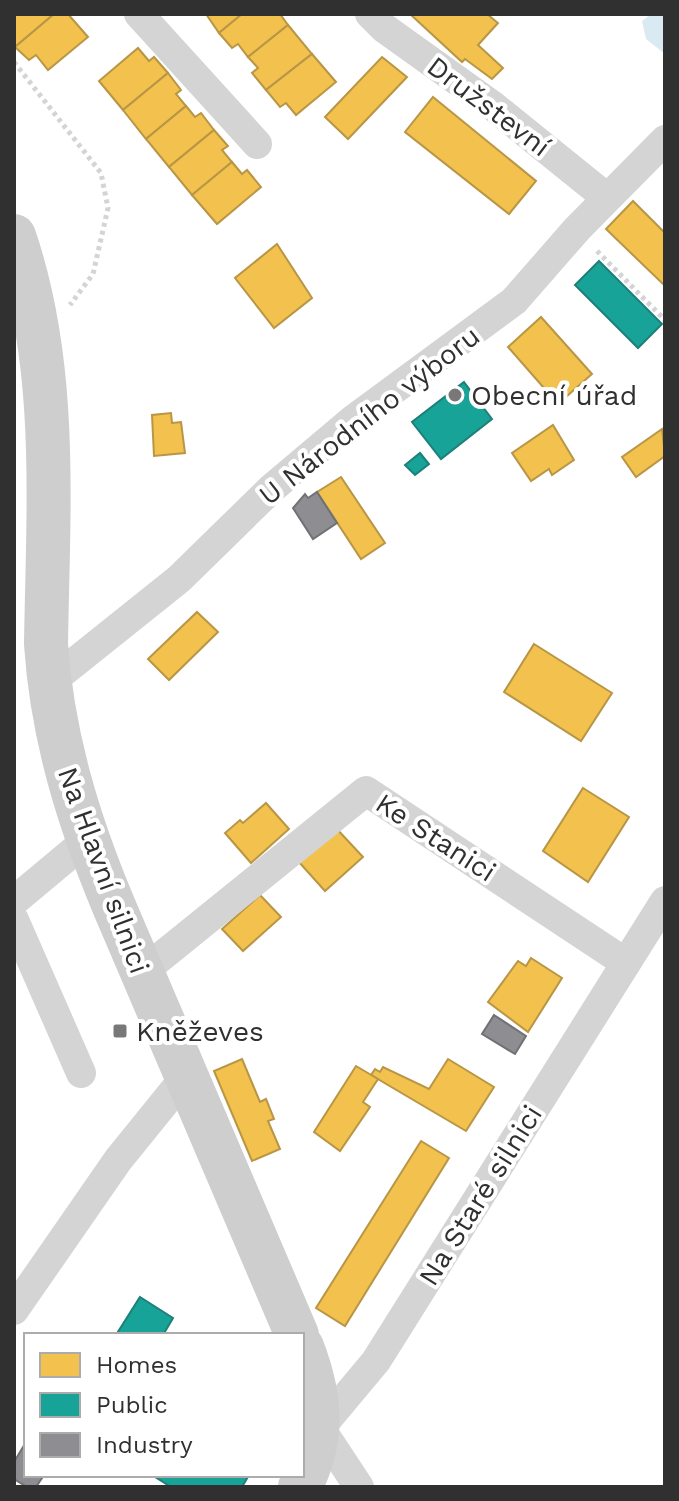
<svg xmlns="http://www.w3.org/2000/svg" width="679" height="1501" viewBox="0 0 679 1501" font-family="'Work Sans',sans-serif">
<rect width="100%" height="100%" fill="#fff"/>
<!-- water -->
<polygon fill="#daeaf3" points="651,14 665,14 665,54 646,39 642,21"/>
<!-- homes -->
<g fill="#f2c14e" stroke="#b89645" stroke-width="2">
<polygon points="14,14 54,14 15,47"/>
<polygon points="54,14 68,14 88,37 48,70 36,55 29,60 15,47"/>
<polygon points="206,14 242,14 219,33"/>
<polygon points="242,14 280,14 288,25 248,57 238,44 232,48 219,33"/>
<polygon points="410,14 487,14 498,23 478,45 503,68 492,79 465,59 462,62"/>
<polygon points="288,25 312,54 266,90 252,73 258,68 248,57"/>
<polygon points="138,48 149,61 154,57 168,73 123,110 99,81"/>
<polygon points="312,54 336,82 296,115 286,103 280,107 266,90"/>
<polygon points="382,57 407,77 348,139 325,117"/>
<polygon points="168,73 181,90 176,94 186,106 146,139 123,110"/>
<polygon points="433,97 536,181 509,214 405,132"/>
<polygon points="186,106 195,117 201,113 214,130 169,167 146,139"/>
<polygon points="214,130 228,146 222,150 232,162 192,195 169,167"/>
<polygon points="232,162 242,174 247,170 261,187 217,224 192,195"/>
<polygon points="633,201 665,233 665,286 606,229"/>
<polygon points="277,244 312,298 274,328 235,278"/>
<polygon points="541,317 592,374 558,404 508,347"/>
<polygon points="171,413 172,423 181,422 185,453 154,456 152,415"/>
<polygon points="553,425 574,460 552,475 549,469 531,481 512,453"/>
<polygon points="662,429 665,456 636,477 622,457"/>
<polygon points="341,477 385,543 361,559 317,492"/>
<polygon points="197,612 218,632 169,680 148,659"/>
<polygon points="534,644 612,693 581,741 504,692"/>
<polygon points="583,788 629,817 588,882 543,851"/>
<polygon points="266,803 289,829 251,863 225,833 240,820 243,823"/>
<polygon points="335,827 363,857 325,891 298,861"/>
<polygon points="260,895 281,917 243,951 222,929"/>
<polygon points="531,958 562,978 528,1032 488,1002 518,961 526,966"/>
<polygon points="242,1059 260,1102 266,1099 274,1119 268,1121 280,1149 252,1161 214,1071"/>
<polygon points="448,1059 494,1087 466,1131 371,1075 375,1069 380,1072 383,1067 429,1089"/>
<polygon points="356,1066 378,1079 363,1102 370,1107 340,1151 314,1132"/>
<polygon points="421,1141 449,1158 345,1326 316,1308"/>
</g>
<!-- public -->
<g fill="#17a398" stroke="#1e8079" stroke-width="2">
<polygon points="599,261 662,324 638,348 575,285"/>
<polygon points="464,382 492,419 441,459 412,422"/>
<polygon points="420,453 429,464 415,475 405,465"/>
<polygon points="140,1297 173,1318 163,1335 116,1335"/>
<polygon points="152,1475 249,1475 242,1487 171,1487"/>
</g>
<!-- industry -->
<g fill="#8d8d92" stroke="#717175" stroke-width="2">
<polygon points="317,492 337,523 313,539 293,508 305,494 308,498"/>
<polygon points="494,1015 526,1036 515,1054 482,1034"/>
<polygon points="26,1442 26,1475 44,1475 36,1487 27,1487 14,1479 14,1462"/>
</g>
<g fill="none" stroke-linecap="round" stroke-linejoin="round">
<!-- path -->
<g stroke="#d4d4d4" stroke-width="5" stroke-dasharray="4 4" stroke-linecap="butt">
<polyline points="14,62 101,173 108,208 93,274 70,305"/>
<polyline points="597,251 665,320 665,326"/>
</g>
<!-- street -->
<g stroke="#d4d4d4" stroke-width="30">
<polyline points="139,14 257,144"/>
<polyline points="370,14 384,28 493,106 607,198"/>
<polyline points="49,683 179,579 271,489 354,419 514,301 577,229 665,140"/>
<polyline points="14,901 87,840"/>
<polyline points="14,920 81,1073"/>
<polyline points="141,973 366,791 626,963"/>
<polyline points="14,1310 118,1160 186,1076"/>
<polyline points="359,1487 320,1428 376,1361 665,901"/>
</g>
<!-- secondary -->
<g stroke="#cecece" stroke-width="44">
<path d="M14,236C59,367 48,508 46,644C52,735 78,820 113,904L297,1335"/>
<path d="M300,1487C325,1439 321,1396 302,1347"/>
</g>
</g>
<!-- markers -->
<g fill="#787878" stroke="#fff" stroke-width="3">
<circle cx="455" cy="395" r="8"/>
<rect x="112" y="1023" width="16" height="16" rx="4"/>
</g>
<g text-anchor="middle" stroke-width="8" stroke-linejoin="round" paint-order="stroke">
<!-- street labels -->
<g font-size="28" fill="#303030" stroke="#fff">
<text transform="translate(489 106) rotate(37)" y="10">Družstevní</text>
<text transform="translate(369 415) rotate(-38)" y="10">U Národního výboru</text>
<text transform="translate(436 837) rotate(33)" y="10">Ke Stanici</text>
<text transform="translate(104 870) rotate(70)" y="10">Na Hlavní silnici</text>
<text transform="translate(480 1195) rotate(-58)" y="10">Na Staré silnici</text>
</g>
<!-- poi labels -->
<g font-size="28" fill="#303030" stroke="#fff" text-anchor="start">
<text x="471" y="405">Obecní úřad</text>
<text x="136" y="1041">Kněževes</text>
</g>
</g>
<!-- border -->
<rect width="679" height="1501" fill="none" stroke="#303030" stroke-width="32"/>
<!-- legend -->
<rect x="24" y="1333" width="280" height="144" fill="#ffffff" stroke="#acacac" stroke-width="2"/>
<rect x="40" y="1353" width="40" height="24" fill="#f2c14e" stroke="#acacac" stroke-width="2"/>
<text x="96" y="1373" font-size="24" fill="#303030">Homes</text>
<rect x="40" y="1393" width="40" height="24" fill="#17a398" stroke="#acacac" stroke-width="2"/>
<text x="96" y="1413" font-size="24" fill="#303030">Public</text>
<rect x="40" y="1433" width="40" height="24" fill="#8d8d92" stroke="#acacac" stroke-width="2"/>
<text x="96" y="1453" font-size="24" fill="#303030">Industry</text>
</svg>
